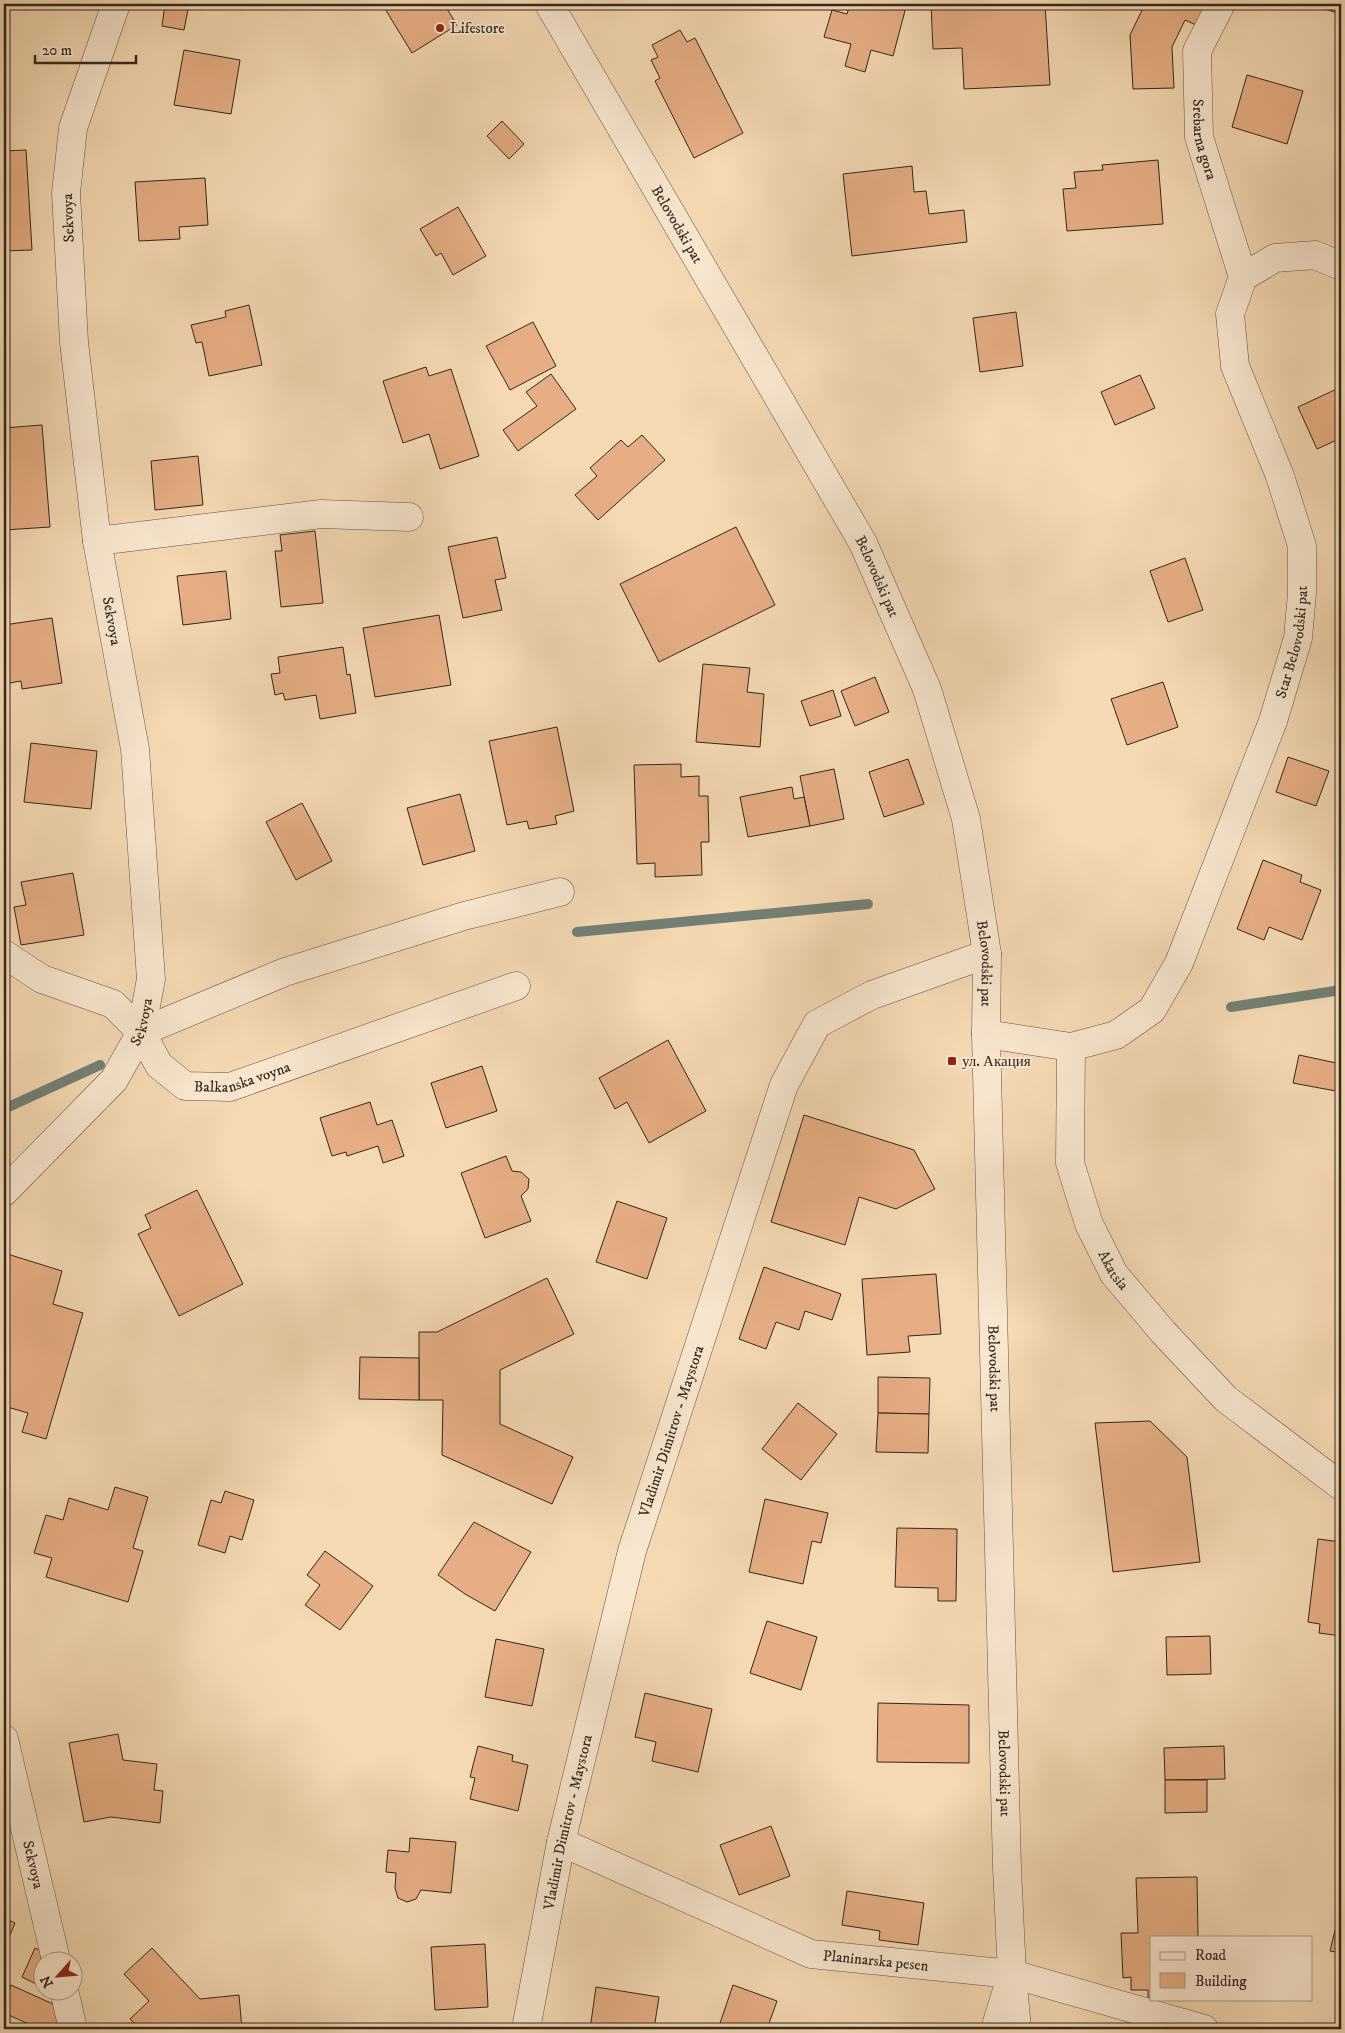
<svg xmlns="http://www.w3.org/2000/svg" width="1345" height="2033" viewBox="0 0 1345 2033" font-family="'IM FELL DW Pica',serif">
<rect width="100%" height="100%" fill="#f4d9b3"/>
<filter id="stains"><feTurbulence type="fractalNoise" baseFrequency=".004" numOctaves="4"/><feColorMatrix values="0 0 0 0 .2 0 0 0 0 .09 0 0 0 0 .02 0 0 0 .5 -.17"/></filter>
<radialGradient id="worn" r=".72"><stop offset=".6" stop-color="#630" stop-opacity="0"/><stop offset="1" stop-color="#630" stop-opacity=".3"/></radialGradient>
<g fill="none" stroke-linecap="round" stroke-linejoin="round">
<!-- stream -->
<g stroke="#728076" stroke-width="10">
<polyline points="577,932 868,904"/>
<polyline points="1231,1007 1341,990"/>
<polyline points="4,1109 100,1065"/>
</g>
</g>
<!-- building -->
<g fill="#e7ae85" stroke="#32281f">
<polygon points="165,4 189,4 184,30 162,26"/>
<polygon points="382,4 444,4 457,25 412,53"/>
<polygon points="850,4 896,4 906,7 893,56 871,50 865,72 845,66 851,44 824,37 832,10 847,14"/>
<polygon points="931,4 1045,4 1050,85 964,89 962,48 933,49"/>
<polygon points="1145,4 1207,4 1196,25 1185,20 1172,47 1174,88 1133,89 1130,35"/>
<polygon points="1308,4 1341,4 1341,14"/>
<polygon points="680,30 687,42 695,38 743,133 694,158 655,81 660,78 651,60 658,57 652,45"/>
<polygon points="184,50 240,60 231,114 174,105"/>
<polygon points="1247,75 1303,91 1287,144 1232,127"/>
<polygon points="502,121 524,144 509,159 487,136"/>
<polygon points="26,150 32,250 4,251 4,151"/>
<polygon points="1158,160 1163,224 1067,231 1063,189 1076,188 1074,172 1103,170 1102,165"/>
<polygon points="912,166 914,192 926,191 929,214 964,210 967,242 852,256 843,174"/>
<polygon points="205,178 208,225 179,227 180,239 139,241 135,182"/>
<polygon points="458,207 486,256 453,275 441,253 436,256 420,229"/>
<polygon points="249,305 262,365 209,376 202,342 196,343 191,325 226,317 225,311"/>
<polygon points="1016,312 1023,366 980,372 973,318"/>
<polygon points="533,322 556,366 510,390 486,346"/>
<polygon points="426,367 429,376 451,369 479,456 440,469 429,434 403,443 383,381"/>
<polygon points="551,374 576,409 518,451 503,430 537,406 526,392"/>
<polygon points="1140,375 1155,408 1115,425 1101,392"/>
<polygon points="1341,387 1341,438 1317,449 1298,407"/>
<polygon points="42,425 50,527 4,530 4,428"/>
<polygon points="642,435 665,460 598,520 575,495 597,476 590,468 621,440 628,447"/>
<polygon points="198,456 203,505 155,510 151,461"/>
<polygon points="736,527 775,605 659,662 620,584"/>
<polygon points="315,531 323,603 281,607 275,551 282,551 280,535"/>
<polygon points="497,537 506,578 495,580 502,610 463,618 448,547"/>
<polygon points="1185,558 1203,610 1168,622 1150,571"/>
<polygon points="226,571 231,619 183,625 177,576"/>
<polygon points="439,615 451,685 375,697 363,628"/>
<polygon points="52,618 62,683 22,689 21,681 4,684 4,625"/>
<polygon points="343,647 347,675 350,674 356,713 320,719 316,695 285,700 283,693 275,695 271,674 280,673 278,657"/>
<polygon points="703,664 750,668 747,692 764,694 760,747 696,742"/>
<polygon points="875,677 889,712 855,726 841,691"/>
<polygon points="1163,682 1178,727 1127,745 1111,699"/>
<polygon points="833,690 841,716 810,726 801,701"/>
<polygon points="557,727 574,811 555,816 557,824 529,829 527,821 507,825 489,741"/>
<polygon points="31,743 97,751 91,809 24,802"/>
<polygon points="1288,757 1329,771 1316,806 1276,792"/>
<polygon points="908,759 924,804 884,817 869,772"/>
<polygon points="681,764 681,777 699,776 699,796 708,796 709,842 701,842 702,875 655,877 655,863 637,864 634,765"/>
<polygon points="834,769 844,819 810,826 800,776"/>
<polygon points="792,787 794,799 804,797 810,826 748,837 740,797"/>
<polygon points="460,794 475,851 423,865 407,808"/>
<polygon points="302,803 332,861 296,880 266,822"/>
<polygon points="1263,860 1302,875 1300,882 1321,890 1302,940 1269,927 1264,940 1237,929"/>
<polygon points="73,873 84,935 21,945 14,907 26,905 21,882"/>
<polygon points="668,1040 706,1111 649,1143 627,1102 615,1109 599,1078"/>
<polygon points="1299,1055 1341,1064 1341,1092 1293,1083"/>
<polygon points="482,1066 497,1111 446,1128 431,1083"/>
<polygon points="370,1102 377,1125 392,1120 404,1156 383,1163 378,1146 347,1156 346,1152 332,1156 320,1118"/>
<polygon points="804,1115 914,1150 935,1189 896,1209 859,1197 845,1245 771,1222"/>
<polygon points="506,1156 512,1171 521,1172 529,1179 528,1189 521,1196 531,1221 485,1238 461,1173"/>
<polygon points="197,1190 243,1284 179,1316 138,1234 151,1228 145,1215"/>
<polygon points="617,1201 667,1218 647,1279 596,1262"/>
<polygon points="4,1253 62,1271 53,1304 83,1313 46,1439 22,1432 28,1413 4,1406"/>
<polygon points="764,1267 841,1294 832,1320 805,1311 799,1330 776,1322 766,1349 739,1339"/>
<polygon points="936,1274 941,1334 908,1336 910,1352 867,1355 862,1279"/>
<polygon points="547,1278 574,1334 500,1370 500,1424 573,1457 552,1504 442,1455 443,1400 419,1400 419,1332 437,1332"/>
<polygon points="360,1357 419,1358 419,1400 359,1399"/>
<polygon points="878,1377 930,1378 929,1414 878,1413"/>
<polygon points="798,1403 837,1434 801,1480 762,1449"/>
<polygon points="878,1413 929,1414 928,1453 876,1452"/>
<polygon points="1150,1421 1187,1457 1200,1562 1113,1572 1095,1423"/>
<polygon points="115,1487 148,1497 133,1548 143,1551 128,1602 46,1577 52,1558 34,1553 46,1515 63,1520 69,1498 108,1510"/>
<polygon points="225,1491 254,1500 242,1540 230,1536 225,1553 198,1545 211,1500 221,1503"/>
<polygon points="765,1499 828,1513 821,1543 812,1541 803,1584 749,1572"/>
<polygon points="474,1522 531,1552 495,1611 465,1594 438,1575"/>
<polygon points="897,1528 957,1529 956,1601 938,1601 938,1588 895,1587"/>
<polygon points="1318,1539 1341,1542 1341,1636 1319,1633 1320,1624 1308,1622"/>
<polygon points="325,1551 373,1586 340,1630 305,1605 320,1585 307,1575"/>
<polygon points="767,1621 817,1637 801,1690 750,1673"/>
<polygon points="1210,1636 1211,1674 1167,1675 1166,1637"/>
<polygon points="496,1639 544,1649 532,1706 485,1697"/>
<polygon points="645,1693 712,1709 698,1772 652,1761 656,1742 635,1737"/>
<polygon points="878,1703 969,1705 969,1763 877,1762"/>
<polygon points="118,1734 123,1760 157,1764 154,1790 163,1791 160,1823 111,1817 84,1822 69,1743"/>
<polygon points="478,1746 513,1755 512,1761 528,1765 518,1811 470,1799 475,1778 470,1777"/>
<polygon points="1224,1746 1225,1779 1165,1780 1164,1748"/>
<polygon points="1165,1780 1207,1780 1207,1812 1165,1813"/>
<polygon points="771,1826 790,1876 739,1895 720,1845"/>
<polygon points="410,1838 456,1842 451,1893 421,1890 416,1899 407,1902 398,1898 395,1888 396,1873 386,1872 388,1850 409,1852"/>
<polygon points="1197,1877 1198,1937 1151,1937 1151,1997 1148,1997 1148,1990 1131,1990 1131,1977 1123,1978 1121,1933 1138,1933 1136,1878"/>
<polygon points="847,1891 924,1903 918,1945 879,1940 880,1931 842,1925"/>
<polygon points="4,1918 15,1923 4,1949"/>
<polygon points="1341,1927 1341,1953 1330,1951 1335,1930 1340,1931"/>
<polygon points="485,1944 488,2007 435,2010 431,1947"/>
<polygon points="35,1948 41,1951 42,1987 22,1977"/>
<polygon points="152,1948 200,1999 239,1995 242,2029 140,2029 130,2019 149,2001 124,1974"/>
<polygon points="11,1985 53,2004 59,2029 40,2029 4,2013 4,2001"/>
<polygon points="733,1985 777,2001 767,2029 718,2029"/>
<polygon points="596,1987 659,1997 654,2029 590,2029"/>
</g>
<g fill="none" stroke-linecap="round" stroke-linejoin="round">
<defs>
<g id="minor">
<path id="s1" d="M549,4L863,543L927,689L966,819L987,954L986,1034L1007,1868L1012,1974L1017,2029"/>
<path id="s2" d="M1221,4L1197,51L1199,137L1243,277"/>
<polyline points="97,541 321,514 409,517"/>
<path id="s3" d="M4,954L42,979L113,1004L141,1032L159,1065L185,1086L230,1087L516,986"/>
<polyline points="141,1032 285,972 464,916 560,892"/>
<path id="s4" d="M986,1034L1071,1047L1070,1163L1089,1224L1114,1274L1163,1332L1226,1399L1341,1486"/>
<path id="s5" d="M1071,1047L1116,1035L1152,1010L1179,963L1273,721L1298,638L1302,593V546L1280,476L1235,366L1230,314L1243,277L1275,258L1315,255L1341,266"/>
<path id="s6" d="M4,1192L114,1080L141,1032L151,979L135,749L97,541L74,342L66,193L73,128L116,4"/>
<path id="s7" d="M4,1739L56,1960"/>
<path id="s8" d="M561,1842L811,1954L1012,1974L1204,2029"/>
<polyline points="64,1990 73,2029"/>
<path id="s9" d="M526,2029L561,1842L632,1551L784,1085L817,1024L872,995L987,954"/>
<polyline points="995,2029 1008,1987"/>
</g>
</defs>
<!-- minor casing -->
<use href="#minor" stroke="#625444" stroke-width="29"/>
<!-- minor -->
<use href="#minor" stroke="#f8e6ce" stroke-width="28"/>
</g>
<!-- markers -->
<g fill="#8f2418" stroke="#f8e6ce" stroke-width="2">
<circle cx="440" cy="28" r="5"/>
<rect x="947" y="1056" width="10" height="10" rx="2.5"/>
</g>
<g text-anchor="middle" stroke-width="4" stroke-linejoin="round" paint-order="stroke">
<!-- poi labels -->
<g font-size="15" fill="#32281f" stroke="#f8e6ce" text-anchor="start">
<text x="450" y="33">Lifestore</text>
<text x="962" y="1066">ул. Акация</text>
</g>
<!-- street labels -->
<g font-size="15" fill="#32281f" stroke="#f8e6ce">
<text dy="5" stroke="none"><textPath href="#s2" startOffset="142">Srebarna gora</textPath></text>
<text transform="translate(68 218) rotate(-92)" y="5">Sekvoya</text>
<text dy="5" stroke="none"><textPath href="#s1" startOffset="255">Belovodski pat</textPath></text>
<text dy="5" stroke="none"><textPath href="#s1" startOffset="660">Belovodski pat</textPath></text>
<text transform="translate(112 621) rotate(80)" y="5">Sekvoya</text>
<text dy="5" stroke="none"><textPath href="#s5" startOffset="486">Star Belovodski pat</textPath></text>
<text dy="5" stroke="none"><textPath href="#s1" startOffset="1065">Belovodski pat</textPath></text>
<text dy="5" stroke="none"><textPath href="#s6" startOffset="222">Sekvoya</textPath></text>
<text dy="5" stroke="none"><textPath href="#s3" startOffset="290">Balkanska voyna</textPath></text>
<text dy="5" stroke="none"><textPath href="#s4" startOffset="318">Akatsia</textPath></text>
<text dy="5" stroke="none"><textPath href="#s1" startOffset="1470">Belovodski pat</textPath></text>
<text dy="5" stroke="none"><textPath href="#s9" startOffset="616">Vladimir Dimitrov - Maystora</textPath></text>
<text dy="5" stroke="none"><textPath href="#s1" startOffset="1875">Belovodski pat</textPath></text>
<text dy="5" stroke="none"><textPath href="#s9" startOffset="211">Vladimir Dimitrov - Maystora</textPath></text>
<text dy="5" stroke="none"><textPath href="#s7" startOffset="129">Sekvoya</textPath></text>
<text dy="5" stroke="none"><textPath href="#s8" startOffset="339">Planinarska pesen</textPath></text>
</g>
</g>
<!-- margin -->
<rect width="1345" height="2033" fill="none" stroke="#f4d9b3" stroke-width="20"/>
<rect x="5" y="5" width="1335" height="2023" fill="none" stroke="#32281f" stroke-width="2.5"/>
<rect x="10" y="10" width="1325" height="2013" fill="none" stroke="#32281f"/>
<!-- legend -->
<rect x="1150" y="1936" width="162" height="65" fill="#f8e6ce" stroke="#a99a88"/>
<rect x="1160" y="1952" width="25" height="8" fill="#f8e6ce" stroke="#a99a88"/>
<text x="1195" y="1960" font-size="15" fill="#32281f">Road</text>
<rect x="1160" y="1973" width="25" height="15" fill="#e7ae85" stroke="#a99a88"/>
<text x="1195" y="1986" font-size="15" fill="#32281f">Building</text>
<!-- north arrow -->
<g transform="translate(58 1976) rotate(243)"><circle r="24" fill="#f8e6ce" stroke="#a99a88"/>
<path d="M0-4L9 19L0 12L-9 19Z" fill="#8f2418"/>
<text y="-8" font-size="14" font-weight="bold" text-anchor="middle" fill="#32281f">N</text>
</g>
<!-- scale -->
<path d="M35 55v8h101v-8" fill="none" stroke="#32281f" stroke-width="2.5"/>
<text x="42" y="55" font-size="15" fill="#32281f" stroke="#f8e6ce" stroke-width="4" paint-order="stroke">20 m</text>
<rect width="100%" height="100%" filter="url(#stains)"/>
<rect width="100%" height="100%" fill="url(#worn)"/>
</svg>
